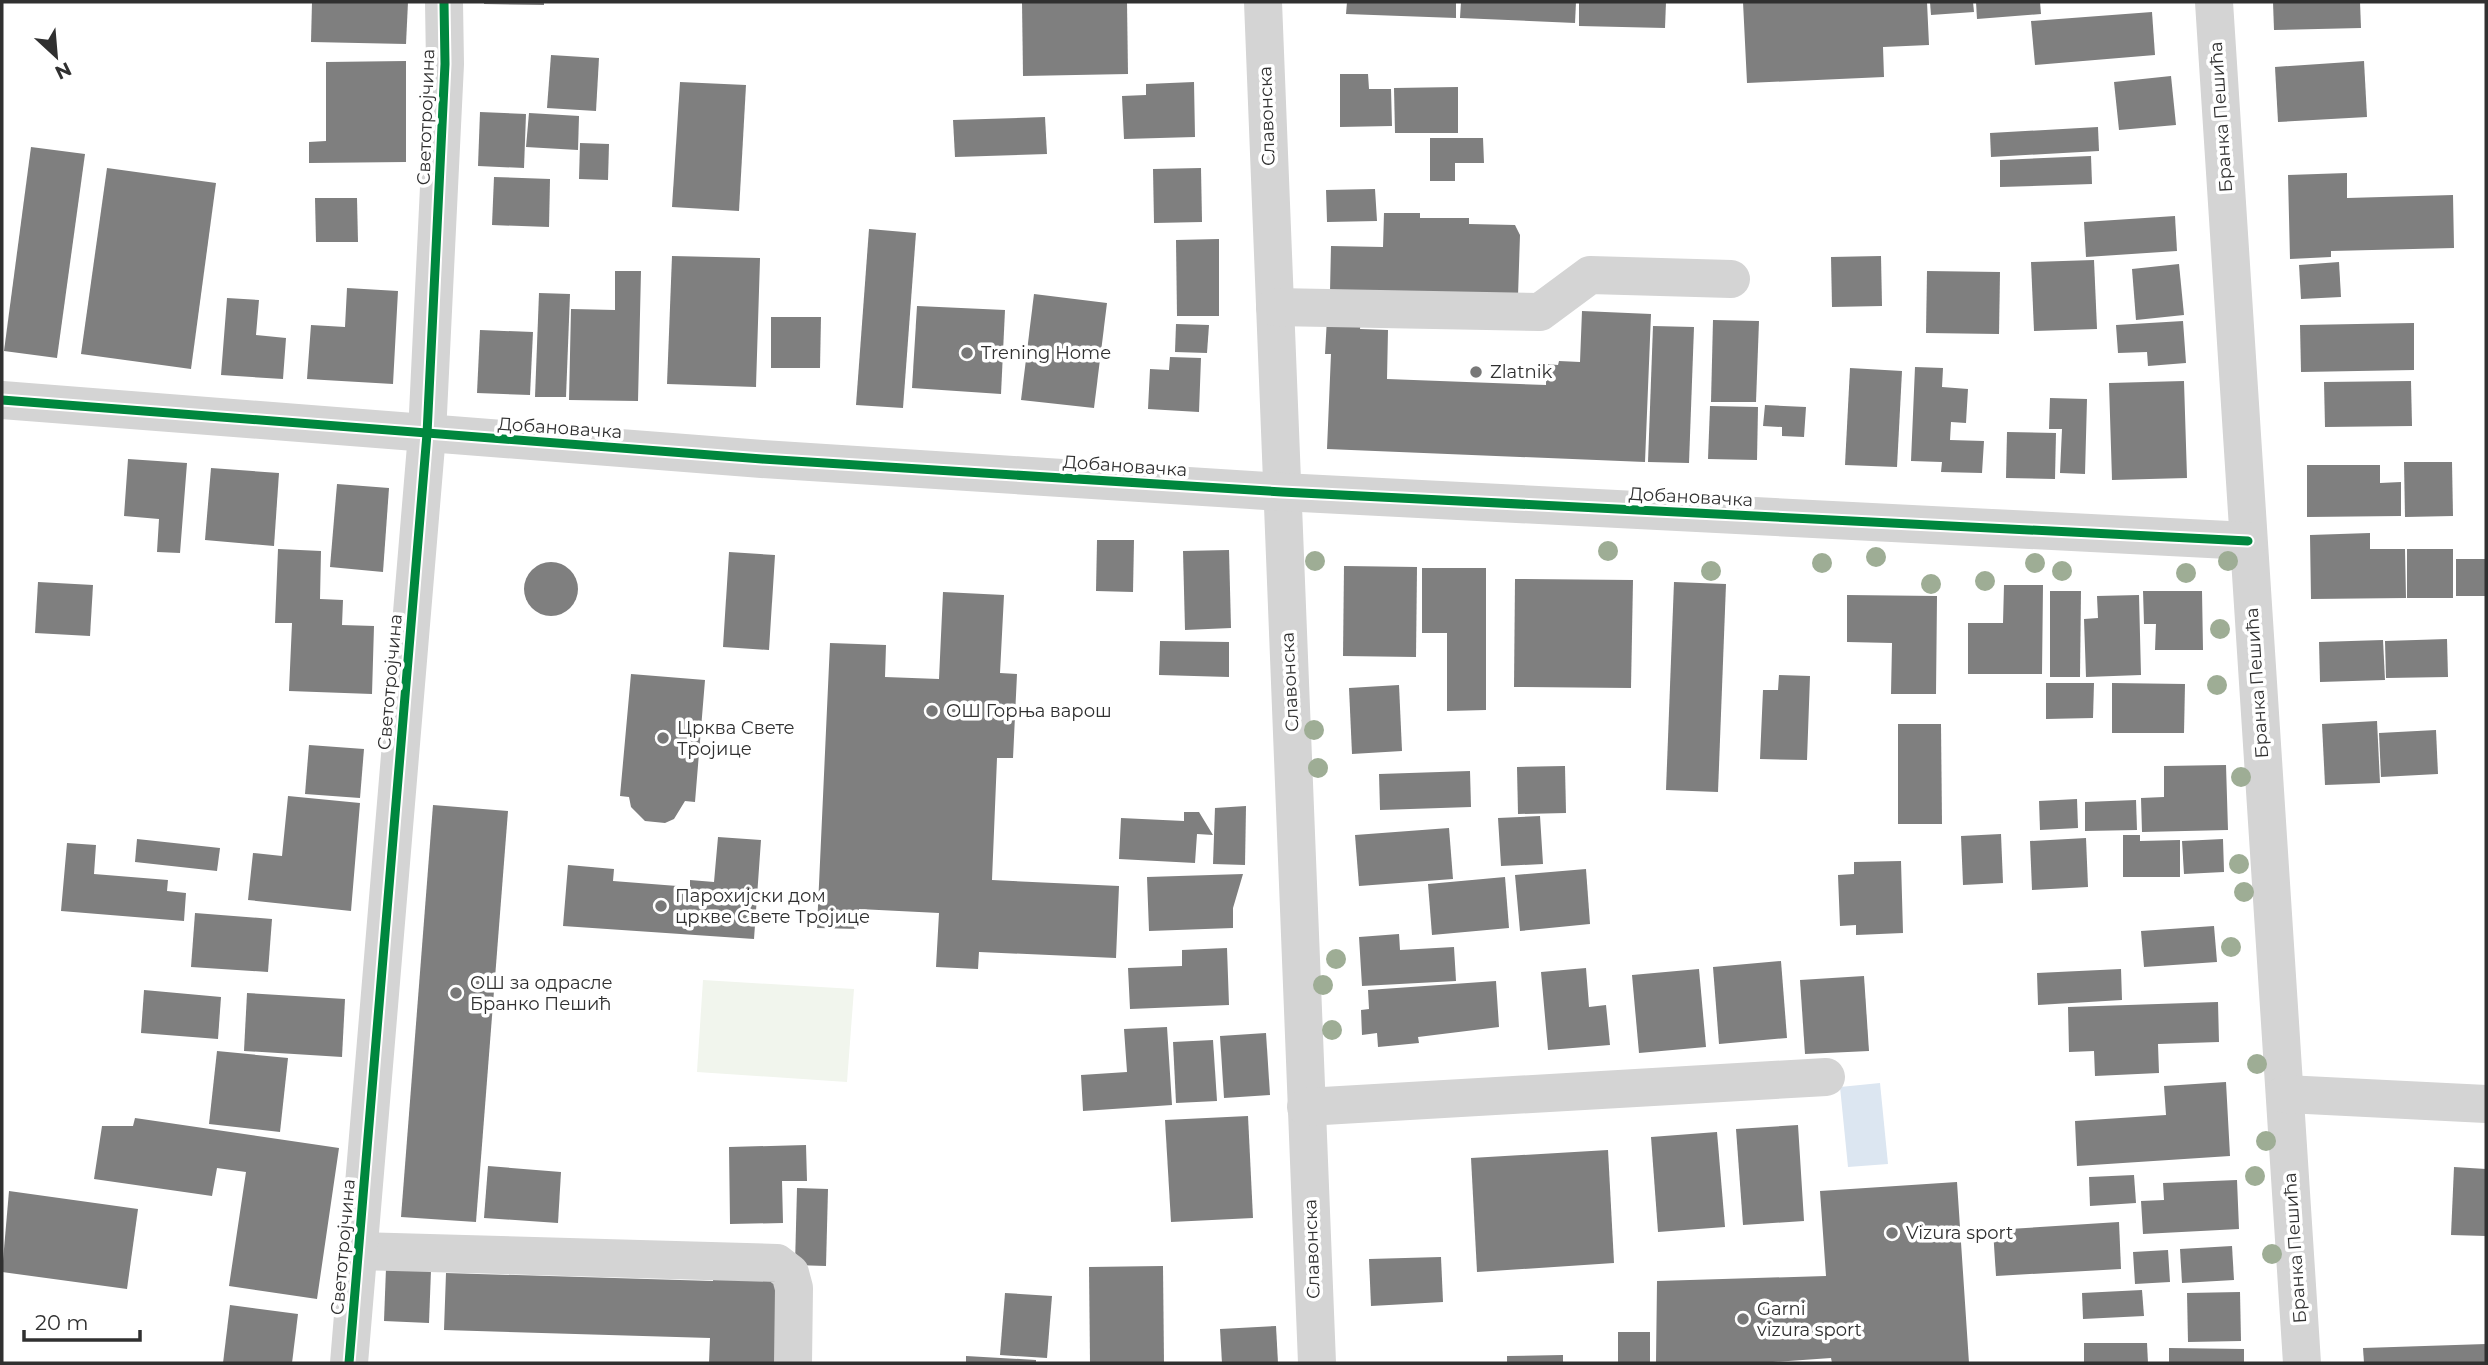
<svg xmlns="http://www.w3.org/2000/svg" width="2488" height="1365" viewBox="0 0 2488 1365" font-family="Montserrat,sans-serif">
<rect width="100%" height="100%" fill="#fff"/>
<!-- green -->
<polygon fill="#f1f5ed" points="703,980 854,989 847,1082 697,1072"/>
<!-- water -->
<polygon fill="#dce6f1" points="1880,1083 1888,1164 1848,1167 1840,1087"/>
<!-- building -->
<g fill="#7f7f7f">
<polygon points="312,2 408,2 406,44 311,42"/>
<polygon points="484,2 544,2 544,5 484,4"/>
<polygon points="1022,2 1127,2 1128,74 1023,76"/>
<polygon points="1347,2 1456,2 1456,18 1346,14"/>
<polygon points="1461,2 1576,2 1575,23 1460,18"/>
<polygon points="1579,2 1666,2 1665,28 1579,26"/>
<polygon points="1743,2 1927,2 1929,45 1883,47 1884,77 1747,83"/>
<polygon points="1930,2 1973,2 1974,12 1931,15"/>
<polygon points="1976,2 2040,2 2041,14 1977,19"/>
<polygon points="2273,2 2360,2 2361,28 2274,30"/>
<polygon points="2152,12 2155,55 2035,65 2031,21"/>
<polygon points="551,55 599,58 596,111 547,108"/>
<polygon points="406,61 406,162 309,163 309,142 326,141 326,62"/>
<polygon points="2364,61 2367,117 2278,122 2275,67"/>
<polygon points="1340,74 1368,74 1369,89 1391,89 1392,126 1340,127"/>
<polygon points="2171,76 2176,125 2119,130 2114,82"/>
<polygon points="680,82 746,85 739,211 672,207"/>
<polygon points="1194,82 1195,137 1124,139 1122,96 1146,95 1146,84"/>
<polygon points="1458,87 1458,133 1395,133 1394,88"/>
<polygon points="480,112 526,114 524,168 478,166"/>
<polygon points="529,113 579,116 578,150 526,147"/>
<polygon points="1045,117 1047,154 955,157 953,120"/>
<polygon points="2098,127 2099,151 1991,157 1990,133"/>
<polygon points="1430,138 1483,138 1484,163 1455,163 1455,181 1430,181"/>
<polygon points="580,143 609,144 608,180 579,179"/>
<polygon points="31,147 85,154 57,358 4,351"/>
<polygon points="2091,156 2092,184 2000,187 2000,160"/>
<polygon points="107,168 216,183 191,369 81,354"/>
<polygon points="1201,168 1202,222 1154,223 1153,169"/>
<polygon points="2347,173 2347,198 2453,195 2454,248 2331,251 2331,257 2290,259 2288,175"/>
<polygon points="494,177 550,179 549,227 492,225"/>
<polygon points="1375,189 1377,221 1327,222 1326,190"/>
<polygon points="315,198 357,198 358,242 316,242"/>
<polygon points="1384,213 1420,213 1420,218 1469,218 1469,224 1515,225 1520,235 1518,296 1330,292 1331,246 1383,247"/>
<polygon points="2175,216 2177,251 2086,257 2084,222"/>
<polygon points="869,229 916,233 903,408 856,405"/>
<polygon points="1219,239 1219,316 1177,316 1176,240"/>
<polygon points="672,256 760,258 756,387 667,384"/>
<polygon points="1881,256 1882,306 1832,307 1831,257"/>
<polygon points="2094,260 2097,329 2034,331 2031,262"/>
<polygon points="2339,262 2341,297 2301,299 2299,265"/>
<polygon points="2179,264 2184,315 2136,320 2132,269"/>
<polygon points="615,271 641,271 638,401 569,400 571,309 615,310"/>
<polygon points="1927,271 2000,272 1999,334 1926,333"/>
<polygon points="347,288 398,291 393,384 307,379 311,325 345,327"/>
<polygon points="539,293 570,294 566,397 535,397"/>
<polygon points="1034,294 1107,303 1094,408 1021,400"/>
<polygon points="227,298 259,300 256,335 286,338 283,379 221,375"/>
<polygon points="917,306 1005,310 1001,394 912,388"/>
<polygon points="1582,311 1651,314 1645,462 1327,449 1331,354 1325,354 1327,318 1361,320 1360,329 1388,330 1387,379 1546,385 1546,364 1558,365 1559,361 1580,362"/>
<polygon points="771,317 821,317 820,368 771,368"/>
<polygon points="1713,320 1759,321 1756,402 1711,402"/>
<polygon points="2183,321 2186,363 2148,366 2147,352 2118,353 2116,325"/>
<polygon points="2414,323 2414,370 2301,372 2300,325"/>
<polygon points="1176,324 1209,325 1207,353 1175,352"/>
<polygon points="1653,326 1694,327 1689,463 1648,462"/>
<polygon points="480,330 533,332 530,395 477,393"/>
<polygon points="1170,357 1201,358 1199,412 1148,409 1150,369 1169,370"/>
<polygon points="1915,367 1943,368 1942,387 1968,389 1966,423 1951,422 1950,440 1984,441 1982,473 1941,472 1942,462 1911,461"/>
<polygon points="1850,368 1902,371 1897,467 1845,465"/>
<polygon points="2184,381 2187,478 2112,480 2109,383"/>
<polygon points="2411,381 2412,426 2325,427 2324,382"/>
<polygon points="2050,398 2087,399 2085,474 2060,473 2062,429 2049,429"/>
<polygon points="1765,405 1806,407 1804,437 1782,436 1782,427 1763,426"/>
<polygon points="1710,406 1758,407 1757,460 1708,459"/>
<polygon points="2007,432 2056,433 2055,479 2006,478"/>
<polygon points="128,459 187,463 180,553 157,552 159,519 124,516"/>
<polygon points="2404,462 2452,462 2453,516 2405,517"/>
<polygon points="2307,465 2380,465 2380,483 2401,482 2401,516 2307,517"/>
<polygon points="211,468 279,473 274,546 205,540"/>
<polygon points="337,484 389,488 383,572 330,567"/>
<polygon points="2370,533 2370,549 2405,549 2406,598 2311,599 2310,535"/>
<polygon points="1097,540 1134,540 1133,592 1096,591"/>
<polygon points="278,549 321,551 320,599 343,600 342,625 374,626 372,694 289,691 292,623 275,623"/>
<rect x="2407" y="549" width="46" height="49"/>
<polygon points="1229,550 1231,628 1185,630 1183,551"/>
<polygon points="729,552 775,555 769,650 723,647"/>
<rect x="2456" y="559" width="30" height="37"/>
<circle cx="551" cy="589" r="27"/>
<polygon points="1344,566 1417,567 1416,657 1343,656"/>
<polygon points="1422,568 1486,568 1486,710 1447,711 1447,633 1422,633"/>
<polygon points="1515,579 1633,580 1631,688 1514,687"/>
<polygon points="38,582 93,585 90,636 35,633"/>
<polygon points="1674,582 1726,584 1718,792 1666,790"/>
<polygon points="2004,585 2043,585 2042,674 1968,674 1968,623 2003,623"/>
<polygon points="2050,591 2081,591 2080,677 2050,677"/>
<polygon points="2143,591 2202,591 2203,650 2155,650 2156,624 2144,624"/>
<polygon points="943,592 1004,595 1000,673 1017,674 1013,758 997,758 992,880 1119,886 1116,958 979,952 978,969 936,967 939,913 859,909 858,929 817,928 830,643 886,645 885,677 939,679"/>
<polygon points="1847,595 1937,596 1936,694 1891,694 1892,643 1847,642"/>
<polygon points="2139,595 2141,675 2086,677 2084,619 2098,618 2097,596"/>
<polygon points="2447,639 2448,677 2386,678 2385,641"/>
<polygon points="2383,640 2385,680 2320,682 2319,642"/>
<polygon points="1160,641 1229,642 1229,677 1159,675"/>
<polygon points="631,674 705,680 695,802 685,801 674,819 665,823 645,821 631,807 629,797 620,796"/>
<polygon points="1779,675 1810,676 1807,760 1760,759 1763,690 1778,690"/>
<polygon points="2046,683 2094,683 2093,718 2046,719"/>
<polygon points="2112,683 2185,684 2184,733 2112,733"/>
<polygon points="1399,685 1402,751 1352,754 1349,688"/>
<polygon points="2377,721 2380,783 2325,785 2322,724"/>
<polygon points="1898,724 1941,724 1942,824 1898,824"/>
<polygon points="2436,730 2438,774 2381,777 2379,733"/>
<polygon points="309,745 364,749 360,798 305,794"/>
<polygon points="2226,765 2228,830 2142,832 2141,798 2164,797 2164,766"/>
<polygon points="1565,766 1566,813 1518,814 1517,767"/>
<polygon points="1470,771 1471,807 1380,810 1379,774"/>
<polygon points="288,796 360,803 351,911 248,900 253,853 282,856"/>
<polygon points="2077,799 2078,828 2040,830 2039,801"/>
<polygon points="2136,800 2137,830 2085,831 2085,802"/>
<polygon points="433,805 508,811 476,1222 401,1217"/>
<polygon points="1246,806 1245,865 1213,864 1215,808"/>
<polygon points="1184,812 1199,812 1213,835 1197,834 1195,863 1119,859 1121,818 1184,821"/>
<polygon points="1540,816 1543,864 1501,866 1498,818"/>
<polygon points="1449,828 1453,879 1359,886 1355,835"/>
<polygon points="2001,834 2003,883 1963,885 1961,836"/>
<polygon points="2123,835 2140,835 2140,841 2180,840 2180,877 2123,877"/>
<polygon points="718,837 761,840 754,939 563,926 568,865 614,869 613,881 690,887 690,880 714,882"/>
<polygon points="2086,838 2088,887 2032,890 2030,841"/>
<polygon points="137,839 220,848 217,871 135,862"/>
<polygon points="2223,839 2224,872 2184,874 2182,841"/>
<polygon points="67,843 96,845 94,874 168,880 167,891 186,893 184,921 61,911"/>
<polygon points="1901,861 1903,933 1856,935 1856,925 1840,926 1838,875 1854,874 1854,862"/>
<polygon points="1586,869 1590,924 1520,931 1515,875"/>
<polygon points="1243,874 1233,908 1233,928 1149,931 1147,877"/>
<polygon points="1505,877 1509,928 1432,935 1428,884"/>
<polygon points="195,913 272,919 268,972 191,967"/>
<polygon points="2214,926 2217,962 2144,967 2141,931"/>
<polygon points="1399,934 1400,950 1454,947 1456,981 1362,986 1359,937"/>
<polygon points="1227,948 1229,1005 1130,1009 1128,968 1182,966 1182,950"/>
<polygon points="1781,961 1787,1038 1719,1044 1713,967"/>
<polygon points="1586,968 1589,1007 1606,1005 1610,1045 1548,1050 1541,972"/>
<polygon points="1699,969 1706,1047 1639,1053 1632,975"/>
<polygon points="2121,969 2122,1000 2038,1005 2037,973"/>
<polygon points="1864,976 1869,1051 1805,1054 1800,980"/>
<polygon points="1496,981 1499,1027 1418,1037 1419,1043 1378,1047 1377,1033 1362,1035 1361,1010 1369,1009 1368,990"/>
<polygon points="144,990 221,997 218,1039 141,1033"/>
<polygon points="247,993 345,999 342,1057 244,1051"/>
<polygon points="2218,1002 2219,1042 2158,1044 2159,1073 2095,1076 2094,1051 2069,1052 2068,1007"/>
<polygon points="1167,1027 1172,1105 1083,1111 1081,1075 1127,1072 1124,1029"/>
<polygon points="1266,1033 1270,1095 1224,1098 1220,1036"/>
<polygon points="1213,1040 1217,1101 1176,1103 1173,1042"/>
<polygon points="217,1051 288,1058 280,1132 209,1124"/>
<polygon points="2226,1082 2230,1156 2077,1166 2075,1121 2166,1115 2164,1086"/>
<polygon points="1248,1116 1253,1218 1171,1222 1165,1120"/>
<polygon points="135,1118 339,1148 317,1299 229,1286 246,1172 217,1168 212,1196 94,1179 102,1126 133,1126"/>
<polygon points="1798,1125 1804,1221 1743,1225 1736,1129"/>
<polygon points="1717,1132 1725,1227 1658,1232 1651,1137"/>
<polygon points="806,1145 807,1181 782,1181 783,1223 730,1224 729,1147"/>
<polygon points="1608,1150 1614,1263 1477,1272 1471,1158"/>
<polygon points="488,1166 561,1172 558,1223 484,1218"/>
<polygon points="2454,1167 2486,1169 2486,1236 2451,1235"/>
<polygon points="2134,1175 2136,1203 2090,1206 2089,1177"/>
<polygon points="2237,1180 2239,1229 2143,1234 2141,1201 2164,1200 2163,1183"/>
<polygon points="1957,1182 1969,1363 1832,1363 1831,1358 1759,1363 1656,1363 1657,1281 1826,1276 1820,1191"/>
<polygon points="797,1188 828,1189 826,1266 795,1265"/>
<polygon points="9,1191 138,1209 127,1289 2,1272"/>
<polygon points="2119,1222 2121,1269 1996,1276 1993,1230"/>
<polygon points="2232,1246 2234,1280 2182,1283 2180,1249"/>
<polygon points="2168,1250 2170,1282 2135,1284 2133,1252"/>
<polygon points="1441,1257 1443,1302 1371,1306 1369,1259"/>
<polygon points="1163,1266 1164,1363 1090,1363 1089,1267"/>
<polygon points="386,1268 431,1270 429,1323 384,1321"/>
<polygon points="446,1273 713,1281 713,1276 777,1277 775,1363 709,1363 710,1338 444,1330"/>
<polygon points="2142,1290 2144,1316 2083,1319 2082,1293"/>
<polygon points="2240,1292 2241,1341 2188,1342 2187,1293"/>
<polygon points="1005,1293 1052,1296 1047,1358 1000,1355"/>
<polygon points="230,1305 298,1314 292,1363 223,1363"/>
<polygon points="1276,1326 1278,1363 1222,1363 1220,1329"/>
<rect x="1618" y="1332" width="32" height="31"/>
<polygon points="2084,1343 2147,1343 2148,1363 2084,1363"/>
<polygon points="2486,1344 2486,1363 2364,1363 2363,1348"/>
<polygon points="2169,1348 2244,1349 2244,1363 2169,1363"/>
<polygon points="1563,1355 1563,1363 1507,1363 1507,1356"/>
<polygon points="966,1356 1036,1360 1036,1363 966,1363"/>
</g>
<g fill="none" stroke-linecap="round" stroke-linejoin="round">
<!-- minor -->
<g stroke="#d4d4d4" stroke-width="38">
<polyline points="1263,2 1317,1363"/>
<polyline points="2214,2 2302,1363"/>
<polyline points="1275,307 1540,312 1590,275 1731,279"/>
<polyline points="2,400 762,459 1282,492 2248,541"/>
<polyline points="2285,1094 2486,1104"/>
<polyline points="1306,1107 1826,1077"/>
<polyline points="358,1251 777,1263 790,1273 794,1288 793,1363"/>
<polyline points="349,1363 427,434 445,64 444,2"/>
</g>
<defs>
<g id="cycleway">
<polyline points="2,400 762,459 1282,492 2248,541"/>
<polyline points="349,1363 427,434 445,64 444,2"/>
</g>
</defs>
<!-- cycleway casing -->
<use href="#cycleway" stroke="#fff" stroke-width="13"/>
<!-- cycleway -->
<use href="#cycleway" stroke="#00873e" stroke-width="9"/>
</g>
<!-- trees -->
<g fill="#9ead95">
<circle cx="1608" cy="551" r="10"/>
<circle cx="1876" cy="557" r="10"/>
<circle cx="1315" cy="561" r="10"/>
<circle cx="2228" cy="561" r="10"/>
<circle cx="1822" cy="563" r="10"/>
<circle cx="2035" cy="563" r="10"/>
<circle cx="1711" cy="571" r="10"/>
<circle cx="2062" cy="571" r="10"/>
<circle cx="2186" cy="573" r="10"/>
<circle cx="1985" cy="581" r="10"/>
<circle cx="1931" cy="584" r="10"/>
<circle cx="2220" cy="629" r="10"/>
<circle cx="2217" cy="685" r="10"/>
<circle cx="1314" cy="730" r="10"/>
<circle cx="1318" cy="768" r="10"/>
<circle cx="2241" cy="777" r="10"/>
<circle cx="2239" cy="864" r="10"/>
<circle cx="2244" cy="892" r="10"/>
<circle cx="2231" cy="947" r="10"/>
<circle cx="1336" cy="959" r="10"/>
<circle cx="1323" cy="985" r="10"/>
<circle cx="1332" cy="1030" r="10"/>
<circle cx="2257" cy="1064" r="10"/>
<circle cx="2266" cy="1141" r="10"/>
<circle cx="2255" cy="1176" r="10"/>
<circle cx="2272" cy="1254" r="10"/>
</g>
<!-- markers -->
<g fill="#787878" stroke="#fff" stroke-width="2.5">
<circle cx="967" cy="353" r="7"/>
<circle cx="1476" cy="372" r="7"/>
<circle cx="932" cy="711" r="7"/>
<circle cx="663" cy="738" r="7"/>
<circle cx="661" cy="906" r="7"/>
<circle cx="456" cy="993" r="7"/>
<circle cx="1892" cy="1233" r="7"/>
<circle cx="1743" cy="1319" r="7"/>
</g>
<g text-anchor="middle" stroke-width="7" stroke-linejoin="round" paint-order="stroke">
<!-- street labels -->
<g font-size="18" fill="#303030" stroke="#fff">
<text transform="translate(1267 116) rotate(-92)" y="6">Славонска</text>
<text transform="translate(426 117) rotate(-88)" y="6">Светотројчина</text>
<text transform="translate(2221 117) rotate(-94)" y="6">Бранка Пешића</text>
<text transform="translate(560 428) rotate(4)" y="6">Добановачка</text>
<text transform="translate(1125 466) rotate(4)" y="6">Добановачка</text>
<text transform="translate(1691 497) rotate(3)" y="6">Добановачка</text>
<text transform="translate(390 682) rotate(-85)" y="6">Светотројчина</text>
<text transform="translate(1290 682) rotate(-93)" y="6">Славонска</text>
<text transform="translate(2257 683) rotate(-94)" y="6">Бранка Пешића</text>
<text transform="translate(343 1247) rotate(-85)" y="6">Светотројчина</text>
<text transform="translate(2295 1248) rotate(-94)" y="6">Бранка Пешића</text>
<text transform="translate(1312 1249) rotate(-92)" y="6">Славонска</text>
</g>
<!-- poi labels -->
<g font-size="18" fill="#303030" stroke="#fff" text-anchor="start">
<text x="981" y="359">Trening Home</text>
<text x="1490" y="378">Zlatnik</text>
<text x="946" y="717">ОШ Горња варош</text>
<text x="677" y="734">Црква Свете<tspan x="677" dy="21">Тројице</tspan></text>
<text x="675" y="902">Парохијски дом<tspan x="675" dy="21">цркве Свете Тројице</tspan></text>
<text x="470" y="989">ОШ за одрасле<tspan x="470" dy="21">Бранко Пешић</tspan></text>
<text x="1906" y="1239">Vizura sport</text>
<text x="1757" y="1315">Garni<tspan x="1757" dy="21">vizura sport</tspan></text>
</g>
</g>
<!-- border -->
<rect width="2488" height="1365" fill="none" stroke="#303030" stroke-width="7"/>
<!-- north arrow -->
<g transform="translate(56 56) rotate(154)" stroke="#ffffff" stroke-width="5" paint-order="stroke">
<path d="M0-5L12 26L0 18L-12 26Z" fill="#303030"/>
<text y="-10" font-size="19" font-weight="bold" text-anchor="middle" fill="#303030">N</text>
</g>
<!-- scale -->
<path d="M24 1330v10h116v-10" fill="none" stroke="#303030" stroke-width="3.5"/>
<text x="35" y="1330" font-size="21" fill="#303030" stroke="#ffffff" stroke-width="5" paint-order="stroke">20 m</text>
</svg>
